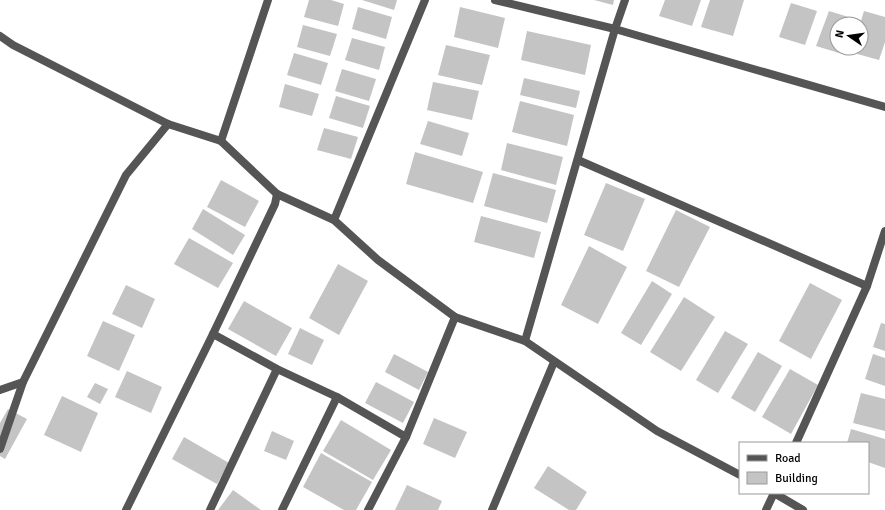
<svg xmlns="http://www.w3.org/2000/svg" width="885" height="510" viewBox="0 0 885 510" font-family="Signika,sans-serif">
<rect width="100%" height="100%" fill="#fff"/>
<!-- building -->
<g fill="#c4c4c4">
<polygon points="309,0 331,0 344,4 338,26 304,17"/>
<polygon points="362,0 397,0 394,10"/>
<polygon points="594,0 614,0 613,5"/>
<polygon points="665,0 701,0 692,26 659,16"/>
<polygon points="710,0 744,0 733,36 701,27"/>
<polygon points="791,3 817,11 805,45 779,37"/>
<polygon points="358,7 392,17 386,39 352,29"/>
<polygon points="460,7 505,18 498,48 454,37"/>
<polygon points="829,11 852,18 850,24 837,24 837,48 841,48 839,53 816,46"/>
<polygon points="864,11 885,17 885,42 879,60 850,52 852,48 861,48 861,24 860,24"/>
<polygon points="303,25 337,34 330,56 297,47"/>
<polygon points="527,31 591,45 585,75 521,60"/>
<polygon points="352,38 385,47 379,70 345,60"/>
<polygon points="446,45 490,55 482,85 438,75"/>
<polygon points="294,53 328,63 321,85 287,75"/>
<polygon points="342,69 376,79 369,101 335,91"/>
<polygon points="524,78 580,91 576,108 520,95"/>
<polygon points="433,82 479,91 472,120 427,110"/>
<polygon points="285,84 319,94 312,116 279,107"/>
<polygon points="336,96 370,106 363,128 329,118"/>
<polygon points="520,101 574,115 567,146 512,132"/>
<polygon points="428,121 469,133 462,156 420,144"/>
<polygon points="324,128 358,137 351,159 317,150"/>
<polygon points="507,143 563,157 556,185 501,170"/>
<polygon points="415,152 483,172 473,203 406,184"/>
<polygon points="493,173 556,190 547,223 484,206"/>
<polygon points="221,180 259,201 245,227 207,207"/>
<polygon points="606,183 645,199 623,251 584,235"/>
<polygon points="203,209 245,235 233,255 192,229"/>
<polygon points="676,210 710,227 679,287 646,271"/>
<polygon points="481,216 541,232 534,258 474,242"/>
<polygon points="189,238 233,263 218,288 174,264"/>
<polygon points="589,246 627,267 598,324 561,305"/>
<polygon points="338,264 368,281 339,335 309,318"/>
<polygon points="652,281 672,294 641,345 621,333"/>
<polygon points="810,283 842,300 811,359 779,341"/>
<polygon points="126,285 155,299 142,328 112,314"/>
<polygon points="684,297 715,317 681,371 650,352"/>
<polygon points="244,301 292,328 276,356 228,329"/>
<polygon points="103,321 135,335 119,371 87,356"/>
<polygon points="881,323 885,324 885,351 873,347"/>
<polygon points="300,328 324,340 312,365 288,354"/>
<polygon points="725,331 748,344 718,393 696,380"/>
<polygon points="758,352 782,366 755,412 731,398"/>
<polygon points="394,354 428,372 419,390 385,372"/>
<polygon points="873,354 885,358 885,386 865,379"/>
<polygon points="790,369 818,385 791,434 762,417"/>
<polygon points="127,371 162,387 151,413 115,397"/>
<polygon points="376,382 414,402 403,423 365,403"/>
<polygon points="95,383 108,389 100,404 87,397"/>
<polygon points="861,393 885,399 885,431 853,423"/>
<polygon points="62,396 98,413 81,452 44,435"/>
<polygon points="8,409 27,419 5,459 0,456 0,423"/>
<polygon points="434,418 467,432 455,458 423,444"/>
<polygon points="341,420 391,450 373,480 323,451"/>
<polygon points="851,429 885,439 885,468 868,462 868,443 847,443"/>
<polygon points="272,431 294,441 286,460 264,451"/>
<polygon points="184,437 229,463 217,484 172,459"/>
<polygon points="321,453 372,482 356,510 344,510 303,487"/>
<polygon points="548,466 587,492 576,510 569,510 534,488"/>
<polygon points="407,485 442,501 438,510 395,510"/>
<polygon points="233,490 261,510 218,510"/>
</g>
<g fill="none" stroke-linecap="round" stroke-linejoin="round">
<!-- minor -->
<g stroke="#555" stroke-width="8">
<polyline points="495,0 615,29 885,107"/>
<polyline points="0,36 13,45 168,124 221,141 277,194 334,220 378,260 455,317 525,341 657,431 740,475"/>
<polyline points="221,141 268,0"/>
<polyline points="578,160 867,286"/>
<polyline points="334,220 425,0"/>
<polyline points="213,334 277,369 337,397 406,437"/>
<polyline points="525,341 615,29 625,0"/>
<polyline points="0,390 23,382 126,175 168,124"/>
<polyline points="796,443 867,286 885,231"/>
<polyline points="0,449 23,382"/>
<polyline points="774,493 803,510"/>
<polyline points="126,510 213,334 275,204 277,194"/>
<polyline points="210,510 277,369"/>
<polyline points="282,510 337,397"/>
<polyline points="368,510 406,437 455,317"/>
<polyline points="492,510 554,362"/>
<polyline points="766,510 774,493"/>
</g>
</g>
<!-- legend -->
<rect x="739" y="442" width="130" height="52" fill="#ffffff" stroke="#999999"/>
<rect x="747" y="455" width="20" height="6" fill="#555555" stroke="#999999"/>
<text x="775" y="462" font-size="12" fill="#000000">Road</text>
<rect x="747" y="472" width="20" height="12" fill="#c4c4c4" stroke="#999999"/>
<text x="775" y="482" font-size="12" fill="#000000">Building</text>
<!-- north arrow -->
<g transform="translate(849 36) rotate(283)"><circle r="19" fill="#ffffff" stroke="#999999"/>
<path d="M0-3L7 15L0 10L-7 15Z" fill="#000000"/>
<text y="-6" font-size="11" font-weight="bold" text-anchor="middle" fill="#000000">N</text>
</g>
</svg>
